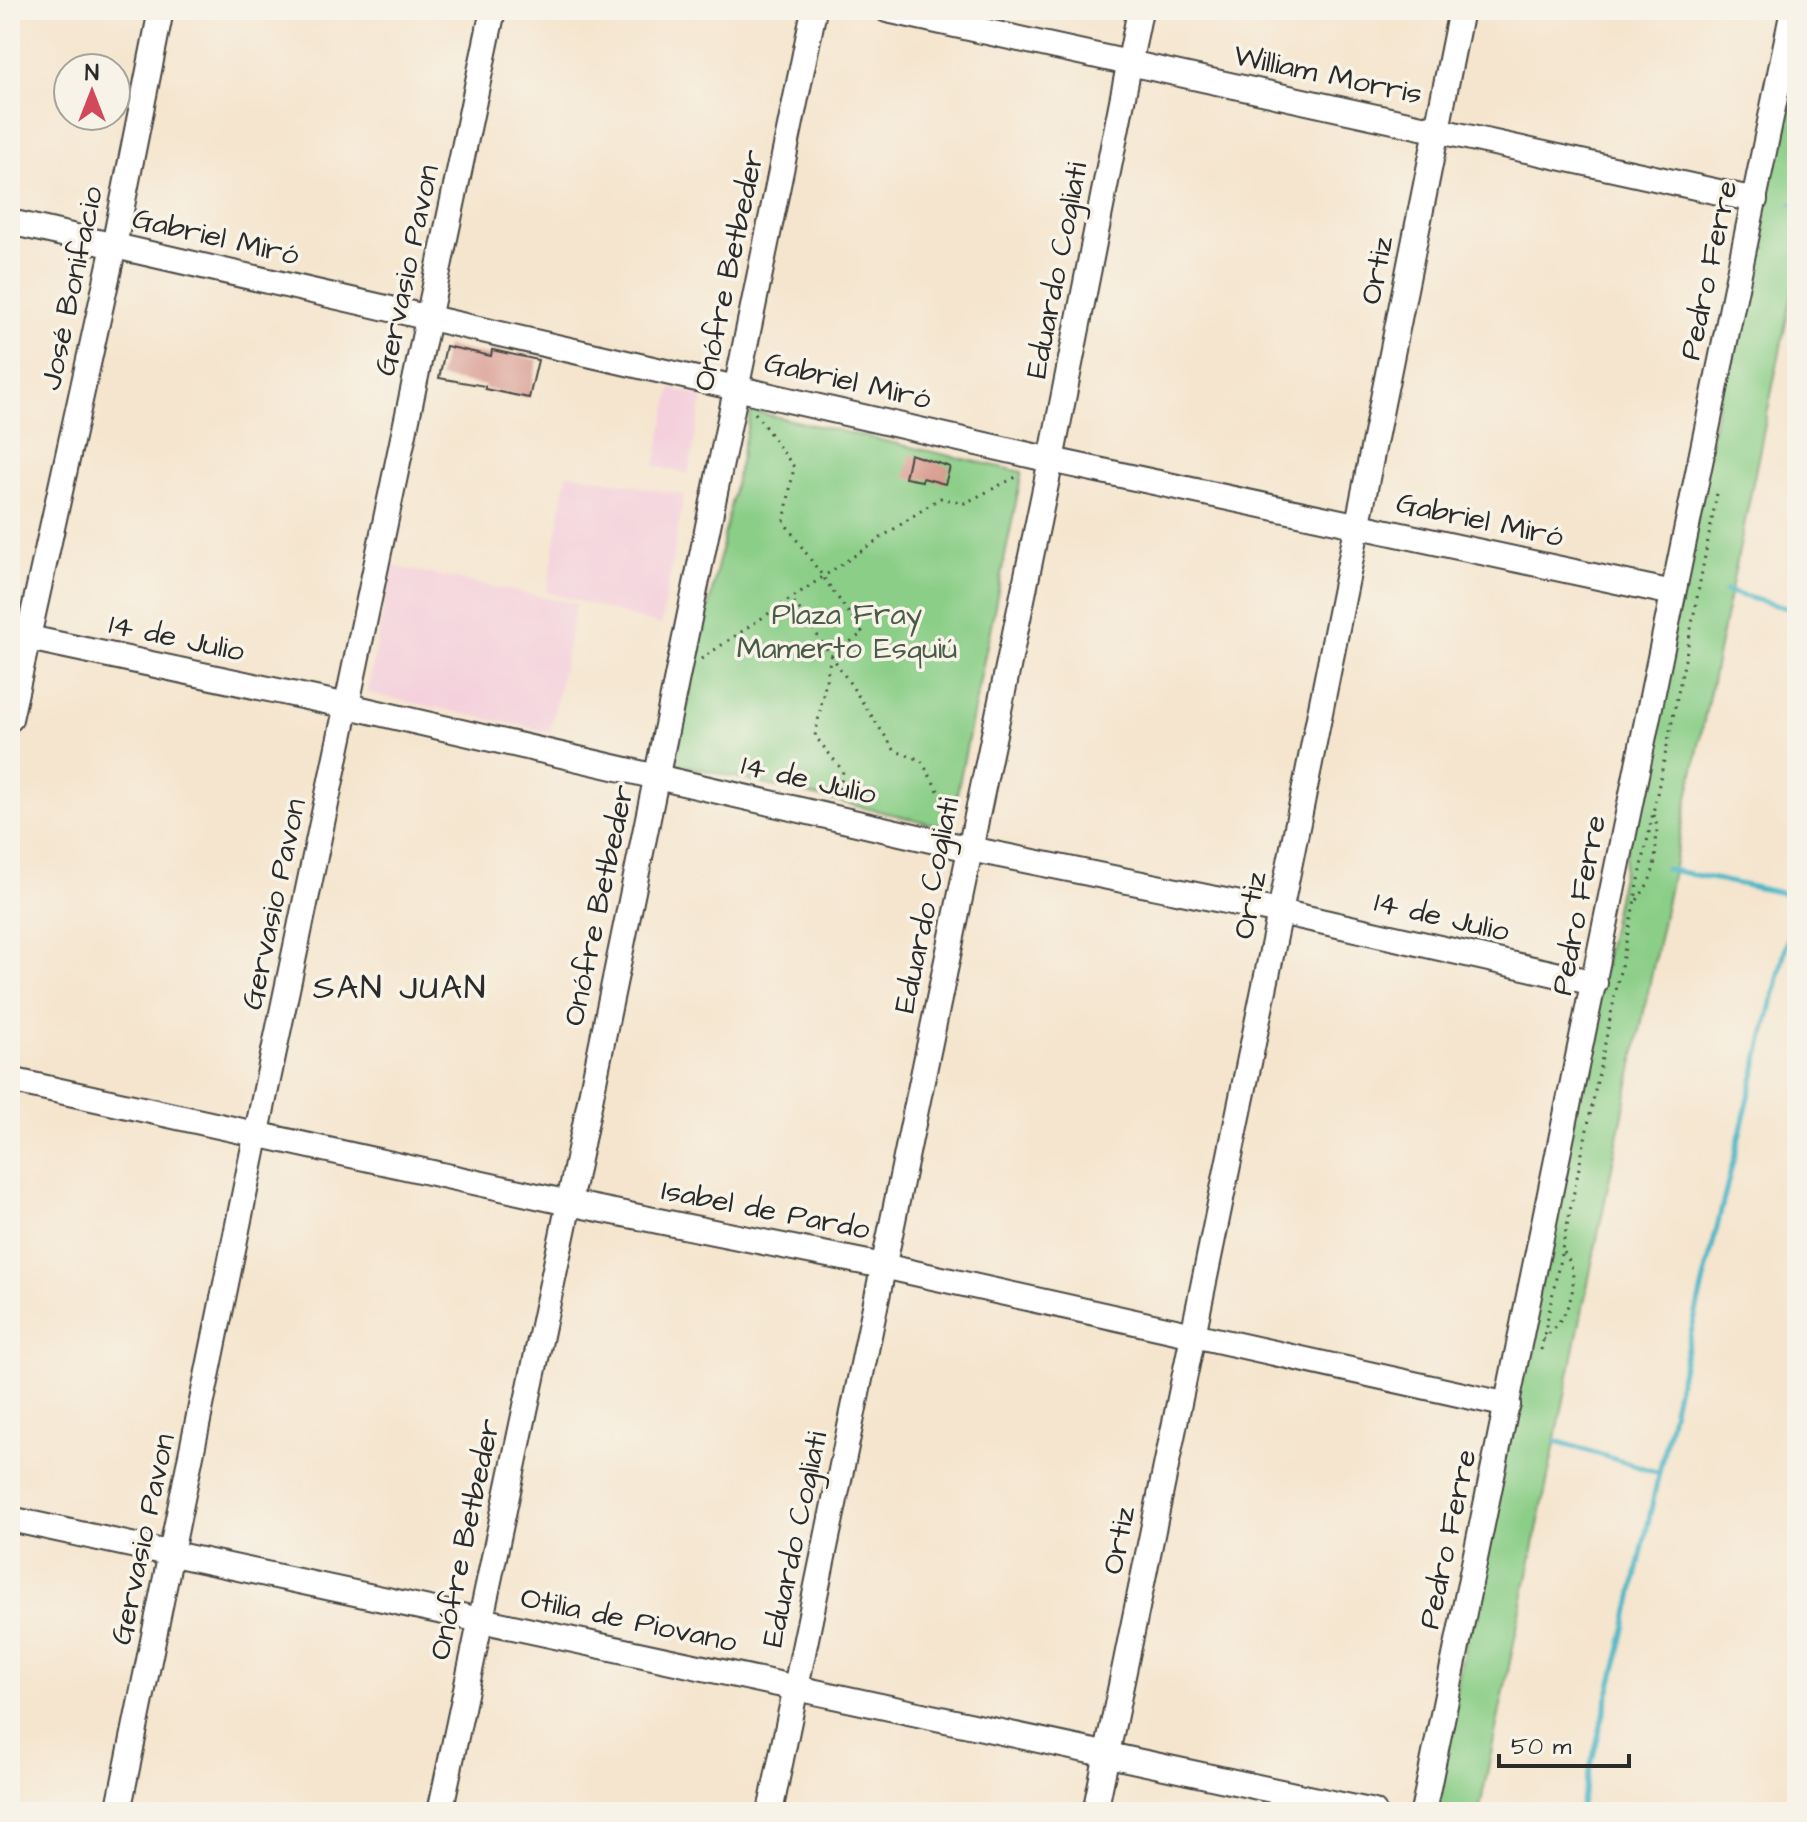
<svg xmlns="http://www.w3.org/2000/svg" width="1807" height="1822" viewBox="0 0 1807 1822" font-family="'Architects Daughter',sans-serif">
<rect width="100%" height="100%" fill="#f7f3e8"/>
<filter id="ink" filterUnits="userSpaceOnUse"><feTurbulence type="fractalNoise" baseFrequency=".0125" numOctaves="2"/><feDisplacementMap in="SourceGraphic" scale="16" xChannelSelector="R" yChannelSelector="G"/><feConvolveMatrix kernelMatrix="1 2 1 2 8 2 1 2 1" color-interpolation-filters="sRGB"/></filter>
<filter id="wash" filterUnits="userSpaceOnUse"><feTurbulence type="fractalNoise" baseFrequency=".006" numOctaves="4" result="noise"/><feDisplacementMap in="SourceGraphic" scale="32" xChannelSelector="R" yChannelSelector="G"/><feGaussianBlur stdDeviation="1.8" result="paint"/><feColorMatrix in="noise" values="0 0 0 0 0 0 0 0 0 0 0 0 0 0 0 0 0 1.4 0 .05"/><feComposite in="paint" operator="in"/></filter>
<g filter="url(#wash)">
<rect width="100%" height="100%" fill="#f5e5ce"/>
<!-- built -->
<g fill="#f4cfdc">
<polygon points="671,389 703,396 688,474 655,466"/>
<polygon points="567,473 684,495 661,625 547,592"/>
<polygon points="392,566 576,604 550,732 367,693"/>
</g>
<!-- green -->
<g fill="#8ace87" stroke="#5a7c59" stroke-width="2">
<polygon points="1797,15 1797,269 1479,1812 1431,1812"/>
<polygon points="751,411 1022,472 950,828 675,763"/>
</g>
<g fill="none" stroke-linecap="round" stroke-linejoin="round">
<!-- stream -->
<g stroke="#4ab6c6" stroke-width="5">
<polyline points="1792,204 1797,205"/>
<polyline points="1725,591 1797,611"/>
<polyline points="1666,869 1797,896"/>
<polyline points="1556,1441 1659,1473"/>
<polyline points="1579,1812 1621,1647 1678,1386 1797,901"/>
</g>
</g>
<g id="blocks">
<!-- building -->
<g fill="#d8978c">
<polygon points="446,346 491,356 492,350 538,360 529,398 485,389 485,386 439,378"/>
<polygon points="910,454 950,467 945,484 923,478 922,481 905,478"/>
</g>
</g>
</g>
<g filter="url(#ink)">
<use href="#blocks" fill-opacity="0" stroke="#494743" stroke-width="2"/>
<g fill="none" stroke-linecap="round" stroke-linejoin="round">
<defs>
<g id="minor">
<polyline points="887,10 1755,200"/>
<polyline points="10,222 1051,460 1673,593"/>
<polyline points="10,634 348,706 970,849 1280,912 1595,983"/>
<polyline points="10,719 114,246 161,10"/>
<polyline points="10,1080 569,1203 883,1266 1508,1405"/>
<polyline points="10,1519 1374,1812"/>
<polyline points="118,1812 257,1132 493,10"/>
<polyline points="440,1812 569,1203 814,10"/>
<polyline points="770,1812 1051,460 1140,10"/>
<polyline points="1095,1812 1280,912 1461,10"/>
<polyline points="1423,1812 1793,10"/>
</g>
</defs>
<!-- minor casing -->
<use href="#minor" stroke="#494743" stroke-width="28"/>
<!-- path -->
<g stroke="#494743" stroke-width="3" stroke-dasharray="2 6" stroke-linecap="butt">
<polyline points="755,413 794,467 784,522 863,633 831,655 793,600"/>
<polyline points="831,655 895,751 921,760 955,821"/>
<polyline points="831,655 815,736 843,771 838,799"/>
<polyline points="701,659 940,498 965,503 1020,475"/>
<path d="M1637,900C1652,880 1655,870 1656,846C1656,832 1659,831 1654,815"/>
<path d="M1543,1339C1568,1319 1585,1279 1563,1251"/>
<polyline points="1541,1350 1687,650 1718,488"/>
</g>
<!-- minor -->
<use href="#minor" stroke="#fff" stroke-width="24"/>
</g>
</g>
<g text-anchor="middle" stroke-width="7" stroke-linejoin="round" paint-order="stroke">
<!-- street labels -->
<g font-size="30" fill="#2b2b2b" stroke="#f7f3e8">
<text transform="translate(1328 74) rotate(12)" y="10">William Morris</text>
<text transform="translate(216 236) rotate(13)" y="10">Gabriel Miró</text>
<text transform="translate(406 270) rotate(-78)" y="10">Gervasio Pavon</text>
<text transform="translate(728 270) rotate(-78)" y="10">Onófre Betbeder</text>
<text transform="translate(1056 270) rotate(-79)" y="10">Eduardo Cogliati</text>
<text transform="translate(1376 270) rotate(-79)" y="10">Ortiz</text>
<text transform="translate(1708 270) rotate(-78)" y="10">Pedro Ferre</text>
<text transform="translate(71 288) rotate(-78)" y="10">José Bonifacio</text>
<text transform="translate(848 380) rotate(13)" y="10">Gabriel Miró</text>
<text transform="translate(1480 519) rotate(12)" y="10">Gabriel Miró</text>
<text transform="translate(177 637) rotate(12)" y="10">14 de Julio</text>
<text transform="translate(809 779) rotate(13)" y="10">14 de Julio</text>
<text transform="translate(273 904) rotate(-78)" y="10">Gervasio Pavon</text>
<text transform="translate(598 905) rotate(-78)" y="10">Onófre Betbeder</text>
<text transform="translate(926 905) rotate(-78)" y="10">Eduardo Cogliati</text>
<text transform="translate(1249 905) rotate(-78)" y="10">Ortiz</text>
<text transform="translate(1578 905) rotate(-79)" y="10">Pedro Ferre</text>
<text transform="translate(1442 916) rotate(13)" y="10">14 de Julio</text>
<text transform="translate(766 1209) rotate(11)" y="10">Isabel de Pardo</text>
<text transform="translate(142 1539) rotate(-78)" y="10">Gervasio Pavon</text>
<text transform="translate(464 1539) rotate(-78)" y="10">Onófre Betbeder</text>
<text transform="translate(794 1539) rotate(-78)" y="10">Eduardo Cogliati</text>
<text transform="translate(1447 1539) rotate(-78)" y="10">Pedro Ferre</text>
<text transform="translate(1118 1540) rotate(-79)" y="10">Ortiz</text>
<text transform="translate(629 1619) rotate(12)" y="10">Otilia de Piovano</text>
</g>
<!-- park labels -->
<g font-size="30" fill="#485c47" stroke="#f7f3e8">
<text x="847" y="624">Plaza Fray<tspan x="847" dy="34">Mamerto Esquiú</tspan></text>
</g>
<!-- quarter labels -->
<g font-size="34" letter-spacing="2" fill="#2b2b2b" stroke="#f7f3e8">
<text x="400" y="998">SAN JUAN</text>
</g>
</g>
<!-- margin -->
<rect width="1807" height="1822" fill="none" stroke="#f7f3e8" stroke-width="40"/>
<!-- north arrow -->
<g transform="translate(92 92)"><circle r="38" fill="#f7f3e8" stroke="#a5a39c" stroke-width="2"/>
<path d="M0-6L14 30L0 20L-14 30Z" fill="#d1495b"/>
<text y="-12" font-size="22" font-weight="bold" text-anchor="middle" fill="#2b2b2b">N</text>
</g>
<!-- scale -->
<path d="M1499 1754v12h130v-12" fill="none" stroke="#2b2b2b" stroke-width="4"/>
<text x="1511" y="1754" font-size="24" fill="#2b2b2b" stroke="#f7f3e8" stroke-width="6" paint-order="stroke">50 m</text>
</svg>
